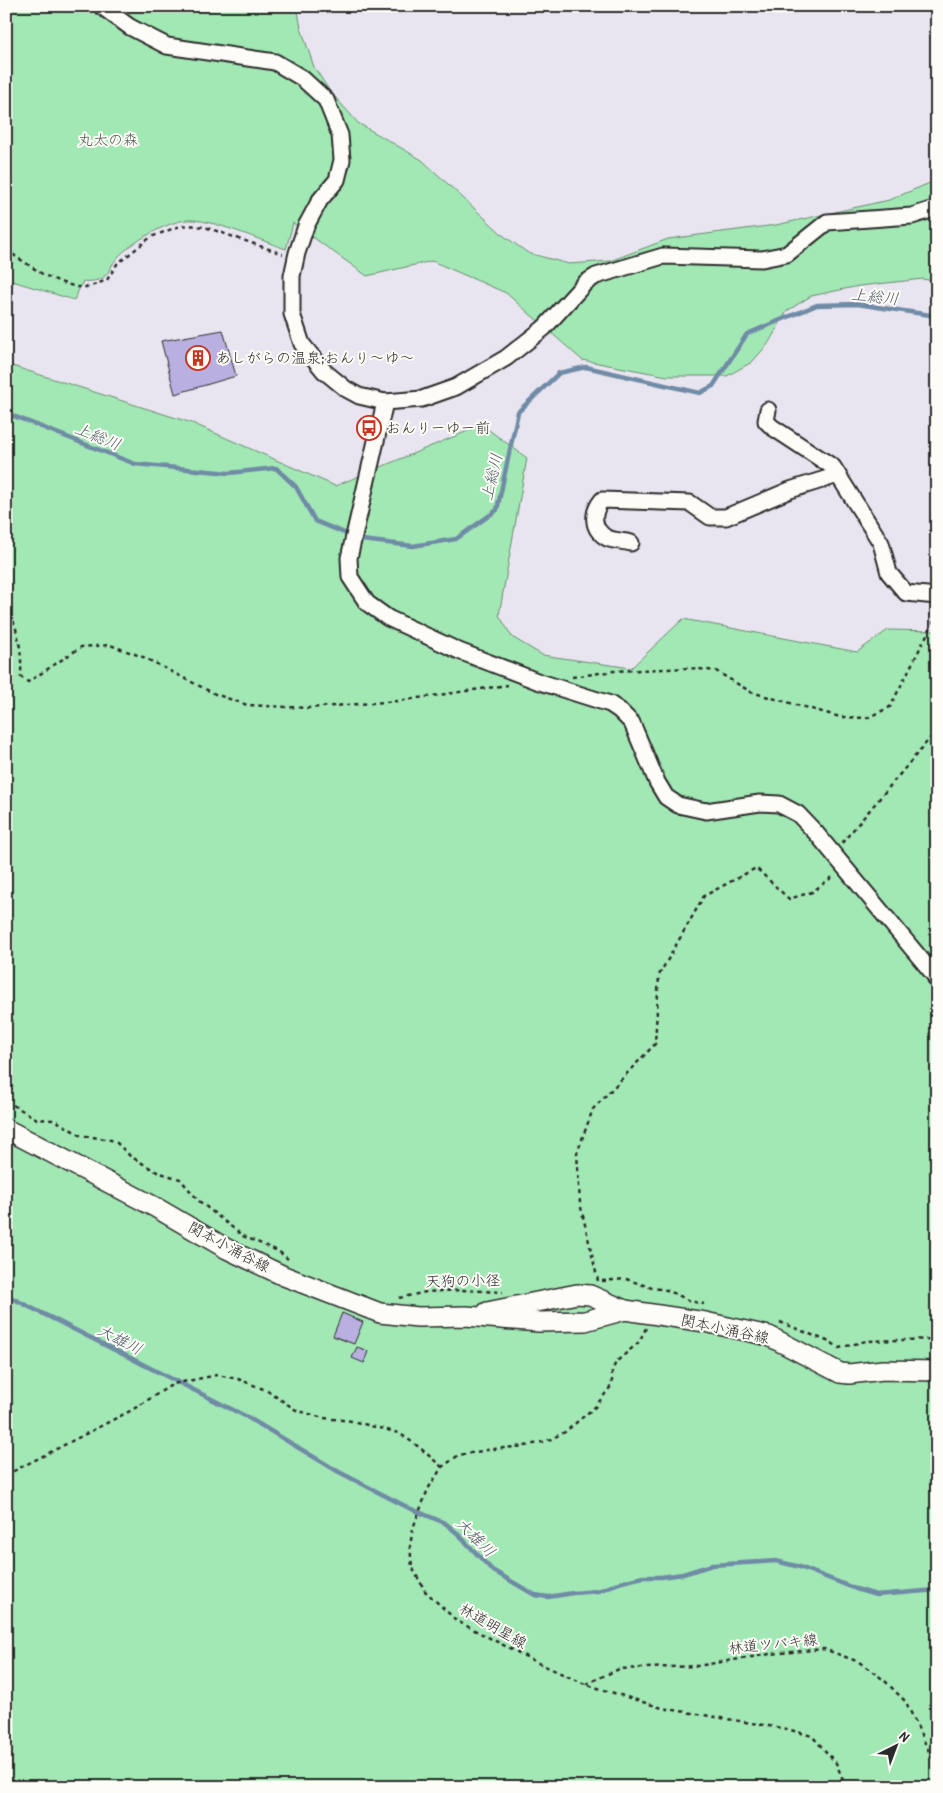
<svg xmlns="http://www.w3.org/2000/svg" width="943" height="1793" viewBox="0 0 943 1793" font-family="'Patrick Hand','Klee One',sans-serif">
<rect width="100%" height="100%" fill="#e9e5f0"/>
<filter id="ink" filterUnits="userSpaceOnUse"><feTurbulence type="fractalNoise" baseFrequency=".02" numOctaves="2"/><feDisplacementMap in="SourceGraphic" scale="10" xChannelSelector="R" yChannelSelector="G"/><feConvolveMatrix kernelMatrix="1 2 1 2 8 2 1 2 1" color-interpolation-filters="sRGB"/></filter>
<g filter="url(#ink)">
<!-- green -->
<g fill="#a2e8b4" stroke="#668a70">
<path d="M6,6H297L301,28L314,67L329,90L358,123L422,160L504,236L528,253L569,264L610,261L668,239L776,225L889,200L937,180V282L923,279L859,286L811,296L787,311L768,344L752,362L727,376H667L582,360L506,293L432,261L367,276L293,223L286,249C262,241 210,218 187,220C166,222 132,242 117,258C112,263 110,272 104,277C99,281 89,282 83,281L74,300L6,279Z"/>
<polygon points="6,364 192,423 335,486 482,425 527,458 499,615 512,637 542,655 631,668 683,619 857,652 888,630 937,631 937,1787 6,1787"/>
</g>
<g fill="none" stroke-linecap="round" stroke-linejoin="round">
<!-- stream -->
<g stroke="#6f8ba6" stroke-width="4.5">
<polyline points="6,413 135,464 229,473 276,468 296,487 315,521 362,540 413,546 456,539 497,510 518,412 559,373 586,367 700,393 713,386 747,334 817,305 857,304 937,316"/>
<polyline points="6,1295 247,1417 339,1472 409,1508 445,1523 457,1533 492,1570 535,1595 548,1597 573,1593 598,1591 622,1582 643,1577 661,1577 683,1574 712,1565 776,1561 800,1567 856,1589 876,1595 937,1590"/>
</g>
</g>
<!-- building -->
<g fill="#b9b0e1" stroke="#2b2b2b">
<polygon points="223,330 236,376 175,394 161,341"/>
<polygon points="342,1313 363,1322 354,1344 333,1336"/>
<polygon points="357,1347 368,1351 364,1363 352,1358"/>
</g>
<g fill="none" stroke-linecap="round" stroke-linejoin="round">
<defs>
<g id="minor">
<polyline points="101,6 130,27 167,46 275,62 302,78 326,100 340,135 342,160 337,180 320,200 306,226 297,253 292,276 292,314 302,344 324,371 346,389 359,396 385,402 422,399 456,387 506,358 544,328 585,283 596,276 663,256 762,259 787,254 827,222 912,216 937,208"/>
<polyline points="385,402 349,558 350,577 367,603 388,618 459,651 537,681 610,704 619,710 632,723 657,782 666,797 678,805 706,811 760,803 779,804 798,814 816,833 935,976 937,982"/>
<polyline points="768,410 766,421 772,427 833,467 838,475"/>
<path d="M631,543C624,541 613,541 607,538C591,529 592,512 602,500L690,503L710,517H726L790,490L838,475L881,543L889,573L906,593L937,596"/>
</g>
<g id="major">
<polyline points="6,1129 155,1207 227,1249 284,1276 380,1313 418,1317 466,1316 539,1322 585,1321 625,1310"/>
<polyline points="487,1312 577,1294 590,1295 625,1310 705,1322 769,1336 840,1373 849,1374 883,1370 937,1371"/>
</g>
</defs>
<!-- minor casing -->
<use href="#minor" stroke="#2b2b2b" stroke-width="19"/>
<!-- major casing -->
<use href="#major" stroke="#2b2b2b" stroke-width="22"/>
<!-- path -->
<g stroke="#2b2b2b" stroke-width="2.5" stroke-dasharray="4 4" stroke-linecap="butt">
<polyline points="6,250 44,275 63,283 77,287 88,287 107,280 117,264 151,237 177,227 189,225 205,227 283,254"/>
<path d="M6,606C19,628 22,652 21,677L28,682L81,647L110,645L143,657L215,694L247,705L308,708L398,701L508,685"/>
<polyline points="572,677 614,671 690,668 716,671 751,692 840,717 867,718 890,707 937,615"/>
<polyline points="842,843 937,730"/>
<polyline points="6,1101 37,1119 55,1120 80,1135 111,1140 117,1143 130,1156 157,1172 180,1179 199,1201 243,1236 278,1251 288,1259"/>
<polyline points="598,1281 580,1203 577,1153 593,1109 655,1044 659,975 704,896 756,868 789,899 812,892 835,875"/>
<polyline points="602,1281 626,1279 652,1288 667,1290 690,1301 704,1304"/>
<polyline points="399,1298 426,1292 462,1290 503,1292"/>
<polyline points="780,1322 832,1343 839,1348 866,1341 937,1339"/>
<polyline points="646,1328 639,1342 616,1362 612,1371 612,1385 595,1407 565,1432 547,1441 525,1446 493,1449 459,1455 442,1467 428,1489 413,1528 410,1546 412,1567 425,1591 457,1621 540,1664 585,1684 662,1708 787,1729 812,1736 836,1763 846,1787"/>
<polyline points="6,1475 132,1410 173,1384 217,1375 238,1379 266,1390 296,1410 323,1418 352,1421 399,1433 419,1447 442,1467"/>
<polyline points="586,1684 619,1669 697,1666 770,1654 824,1649 859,1662 884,1680 906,1702 937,1769"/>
</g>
<!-- minor -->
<use href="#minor" stroke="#fdfcf7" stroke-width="15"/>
<!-- major -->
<use href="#major" stroke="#fdfcf7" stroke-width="19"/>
</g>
</g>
<!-- icons -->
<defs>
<symbol id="building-ring" viewBox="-11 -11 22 22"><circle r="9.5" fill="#fdfcf7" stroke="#c8321e" stroke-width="1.5"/><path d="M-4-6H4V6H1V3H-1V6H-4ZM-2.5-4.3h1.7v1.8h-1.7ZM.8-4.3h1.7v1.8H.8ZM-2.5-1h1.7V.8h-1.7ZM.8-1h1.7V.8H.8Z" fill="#c8321e"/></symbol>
<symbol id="bus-ring" viewBox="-11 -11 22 22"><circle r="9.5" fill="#fdfcf7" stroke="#c8321e" stroke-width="1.5"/><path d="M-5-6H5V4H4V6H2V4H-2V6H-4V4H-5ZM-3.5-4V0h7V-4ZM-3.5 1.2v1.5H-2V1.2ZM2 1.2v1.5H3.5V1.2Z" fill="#c8321e"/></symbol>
</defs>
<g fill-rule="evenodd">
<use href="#building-ring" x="184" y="344" width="28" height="28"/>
<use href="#bus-ring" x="355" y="414" width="28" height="28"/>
</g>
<g text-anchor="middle" stroke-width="4" stroke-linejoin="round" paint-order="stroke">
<!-- park labels -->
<g font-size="15" fill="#495a4d" stroke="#fdfcf7">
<text x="108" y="145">丸太の森</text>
</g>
<!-- poi labels -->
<g font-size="15" fill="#2b2b2b" stroke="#fdfcf7" text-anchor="start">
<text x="216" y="363">あしがらの温泉;おんり〜ゆ〜</text>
<text x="386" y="433">おんりーゆー前</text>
</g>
<!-- street labels -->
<g font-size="15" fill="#2b2b2b" stroke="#fdfcf7">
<text transform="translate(229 1247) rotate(28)" y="5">関本小涌谷線</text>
<text transform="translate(463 1281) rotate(-1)" y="5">天狗の小径</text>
<text transform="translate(725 1329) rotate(12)" y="5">関本小涌谷線</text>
<text transform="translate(493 1626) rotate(30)" y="5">林道明星線</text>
<text transform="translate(773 1644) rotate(-6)" y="5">林道ツバキ線</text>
</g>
<!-- water labels -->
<g font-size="16" font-style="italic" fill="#4d5b68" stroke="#fdfcf7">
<text transform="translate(875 296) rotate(6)" y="6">上総川</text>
<text transform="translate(98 436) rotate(22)" y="6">上総川</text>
<text transform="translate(491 477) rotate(-77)" y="6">上総川</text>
<text transform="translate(120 1339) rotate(27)" y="6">大雄川</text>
<text transform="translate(476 1537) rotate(45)" y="6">大雄川</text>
</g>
</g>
<!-- margin -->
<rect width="943" height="1793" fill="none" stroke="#fdfcf7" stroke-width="25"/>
<rect x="12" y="12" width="918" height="1768" fill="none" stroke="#2b2b2b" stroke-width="2" filter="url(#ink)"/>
<!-- north arrow -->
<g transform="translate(896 1746) rotate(42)" stroke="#fdfcf7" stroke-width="4" paint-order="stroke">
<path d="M0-4L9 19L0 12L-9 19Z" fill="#2b2b2b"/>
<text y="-8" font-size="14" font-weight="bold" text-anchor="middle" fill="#2b2b2b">N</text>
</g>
</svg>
